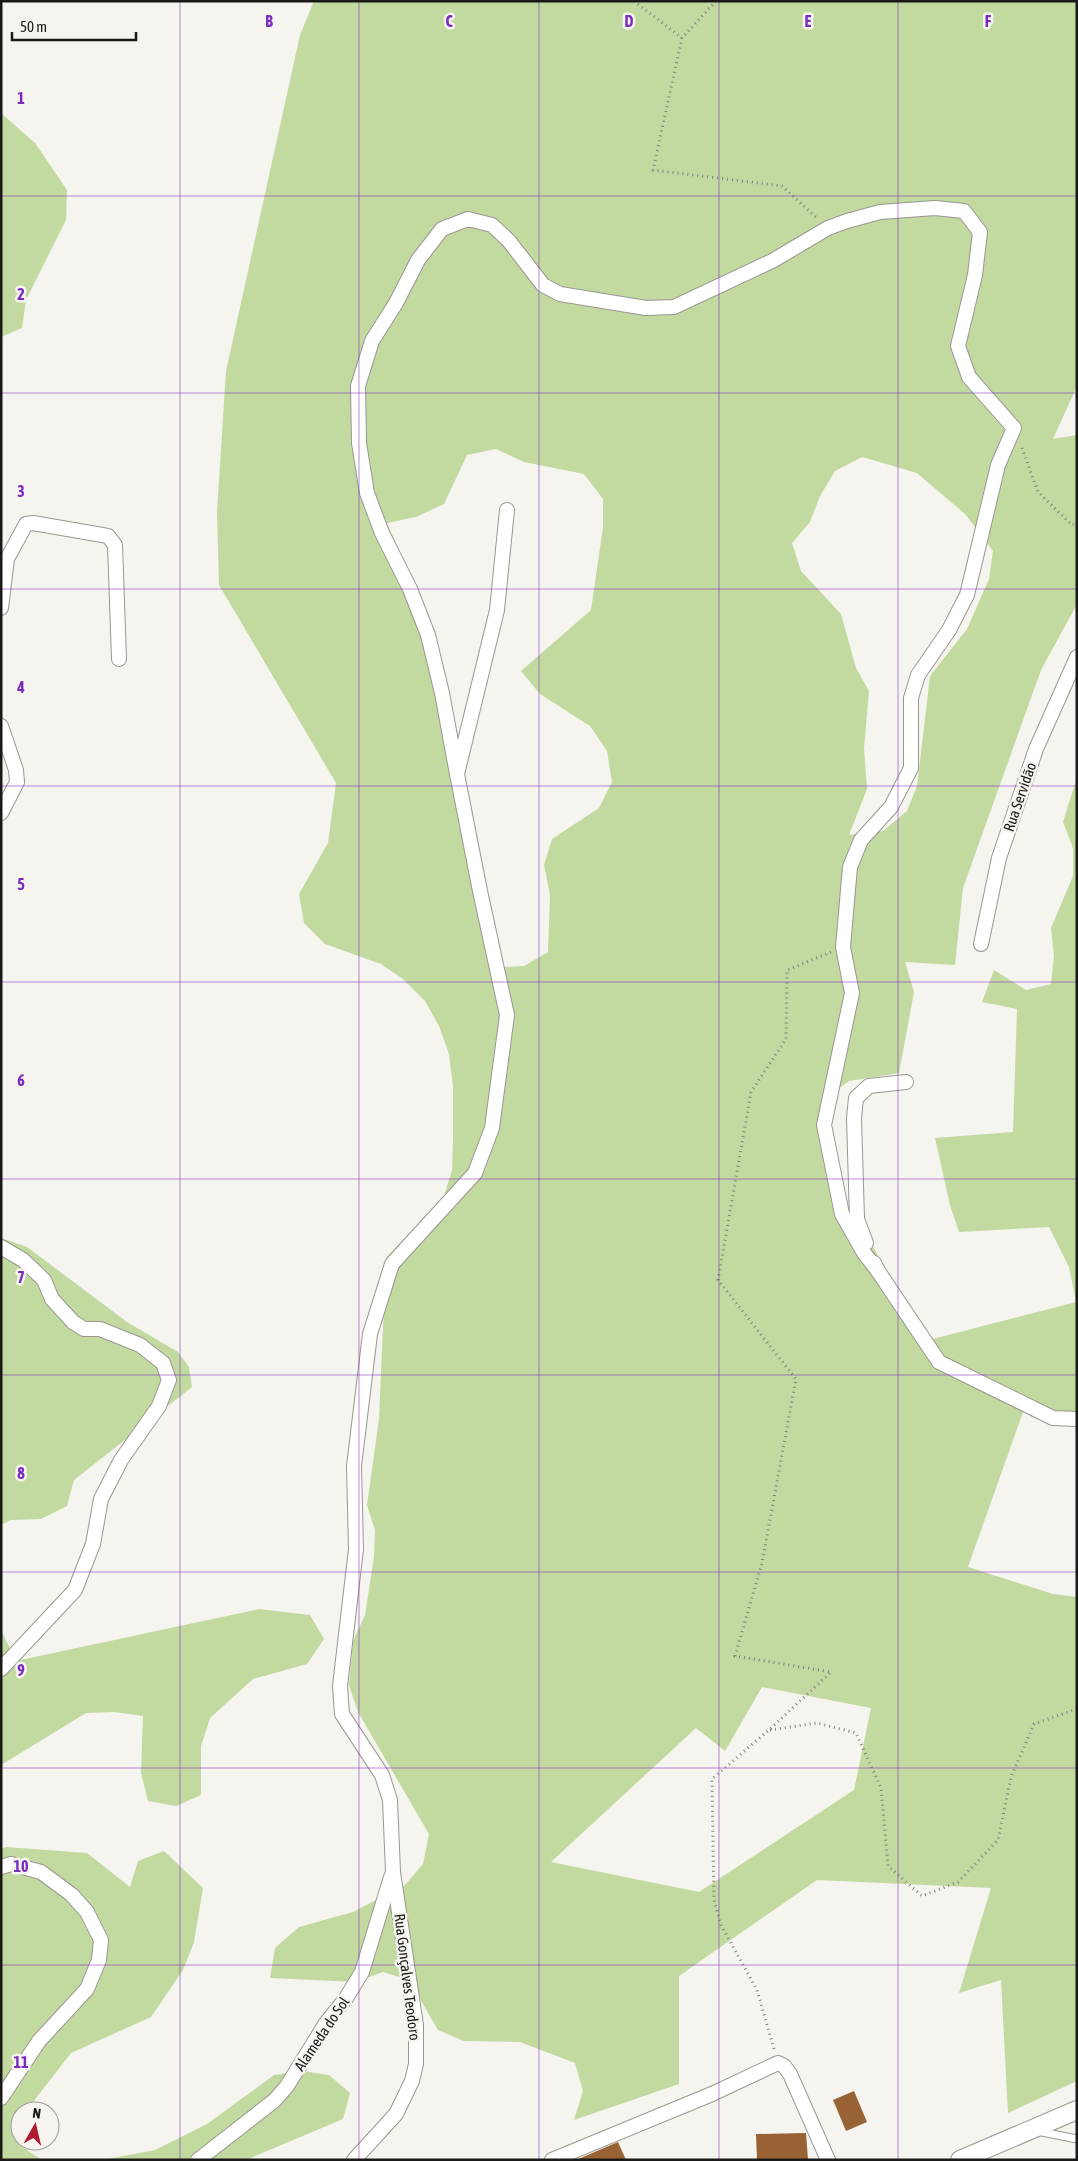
<svg xmlns="http://www.w3.org/2000/svg" width="1078" height="2161" viewBox="0 0 1078 2161" font-family="'Asap Condensed',sans-serif">
<rect width="100%" height="100%" fill="#f6f4ee"/>
<!-- green -->
<g fill="#c2d9a0" fill-rule="evenodd">
<path d="M314,1H1077V386L1053,439L1077,435V604L1041,670L963,888L955,965L905,962L914,992L899,1073L849,1081L838,1089L830,1118L843,1197L929,1340L1076,1302L1069,1267L1049,1227L959,1232L950,1205L935,1138L1013,1132L1017,1009L982,1002L994,970L1026,990L1051,984L1054,956L1051,928L1073,876V848L1063,822L1077,777V1424L1023,1412L968,1567L1053,1594L1077,1597V2081L1008,2113L1001,1980L959,1993L991,1888L817,1880L679,1976V2084L574,2120L583,2091L575,2063L520,2042L464,2041L438,2030L409,1980L383,1972L356,1982L270,1978L275,1948L299,1927L353,1912L405,1885L423,1864L429,1834L358,1712L349,1685L353,1641L365,1615L374,1557L375,1530L367,1505L379,1419L386,1258L444,1196L452,1170L453,1140V1086L449,1054L439,1026L425,1001L403,979L381,964L325,944L304,923L299,894L328,843L336,783L219,585L217,512L226,371L300,35ZM496,449L524,462L584,474L603,499V527L591,610L521,671L540,694L590,726L607,751L612,782L599,808L552,839L544,865L550,895L548,952L524,966L504,967L474,833L406,567L387,523L416,517L444,504L467,455ZM862,457L917,473L965,514L993,551L989,579L967,629L930,676L917,786L907,811L883,831L849,835L867,789L864,748L869,691L856,668L841,614L801,571L792,543L810,522L820,496L835,471ZM762,1687L871,1708L854,1790L699,1892L551,1862L696,1728L725,1751Z"/>
<polygon points="1,113 35,143 67,190 66,220 26,300 22,328 1,337"/>
<polygon points="1,1238 27,1247 127,1322 178,1352 189,1367 192,1387 74,1480 67,1506 41,1519 11,1520 1,1525"/>
<polygon points="259,1609 310,1615 324,1639 307,1664 253,1679 210,1718 201,1746 201,1795 176,1806 148,1801 141,1773 143,1716 114,1712 86,1713 1,1765 1,1630 16,1661"/>
<polygon points="6,1847 87,1853 130,1887 138,1861 164,1851 203,1888 194,1942 183,1970 151,2017 71,2053 26,2111 20,2111 18,2121 22,2147 42,2160 1,2160 1,1849"/>
<polygon points="302,2071 329,2075 350,2093 343,2119 246,2160 102,2160 155,2150 207,2124 274,2075"/>
</g>
<!-- building -->
<g fill="#986235">
<polygon points="854,2091 867,2122 846,2131 833,2100"/>
<polygon points="806,2133 808,2160 757,2160 756,2134"/>
<polygon points="618,2142 626,2160 576,2160"/>
</g>
<g fill="none" stroke-linecap="round" stroke-linejoin="round">
<defs>
<polyline id="service" points="1037,2131 1077,2139"/>
<g id="minor">
<polyline points="1,608 7,559 26,524 33,523 108,536 115,545 119,659"/>
<polyline points="1,726 16,770 17,782 1,813"/>
<polyline points="457,774 442,693 428,635 410,589 382,533 367,493 359,443 358,386 372,341 396,303 418,260 442,229 468,219 492,225 509,241 543,285 560,294 646,308 674,307 772,261 828,228 847,221 880,212 935,208 964,211 980,232 975,275 958,346 969,377 1014,428 998,465 967,595 949,630 918,675 911,698 911,768 891,807 861,840 850,867 843,947 852,993 824,1125 842,1214 864,1253 878,1271"/>
<polyline points="981,944 999,858 1036,749 1077,657"/>
<polyline points="866,1243 857,1219 854,1118 856,1098 869,1086 906,1082"/>
<polyline points="1,1247 23,1260 44,1280 52,1299 73,1322 84,1329 100,1329 140,1345 163,1363 169,1380 159,1406 121,1460 101,1499 93,1544 75,1590 1,1669"/>
<polyline points="874,1263 878,1271 939,1362 1053,1418 1077,1419"/>
<polyline points="1,1867 11,1864 41,1872 72,1895 87,1912 101,1940 99,1960 87,1989 39,2041 1,2098"/>
<polyline points="198,2160 275,2100 287,2086 326,2023 346,1998 362,1972 391,1877"/>
<polyline points="354,2160 396,2114 412,2081 416,2064 416,2025 393,1872 390,1800 382,1775 342,1714 340,1686 356,1549 354,1466 370,1334 392,1264 475,1173 492,1128 507,1015 480,891 457,774 497,610 507,510"/>
<polyline points="552,2160 712,2094 778,2063 784,2066 790,2074 828,2160"/>
</g>
<polyline id="tertiary" points="960,2160 1077,2110"/>
</defs>
<!-- service casing -->
<use href="#service" stroke="#999791" stroke-width="9"/>
<!-- minor casing -->
<use href="#minor" stroke="#999791" stroke-width="16"/>
<!-- tertiary casing -->
<use href="#tertiary" stroke="#999791" stroke-width="20"/>
<!-- path -->
<g stroke="#82817d" stroke-width="3" stroke-dasharray="1 4" stroke-linecap="butt">
<polyline points="634,1 682,38"/>
<polyline points="716,1 682,38 653,170 782,186 818,219"/>
<polyline points="1022,448 1038,492 1072,525 1077,523"/>
<polyline points="770,1730 817,1723 856,1733 881,1788 888,1866 922,1896 958,1882 998,1840 1011,1777 1034,1724 1077,1709"/>
<polyline points="774,2049 757,1990 721,1925 714,1900 712,1779 769,1730 831,1672 735,1656 762,1563 796,1379 718,1280 751,1092 786,1039 787,970 831,952"/>
</g>
<!-- service -->
<use href="#service" stroke="#fff" stroke-width="7"/>
<!-- minor -->
<use href="#minor" stroke="#fff" stroke-width="14"/>
<!-- tertiary -->
<use href="#tertiary" stroke="#fff" stroke-width="18"/>
</g>
<!-- grid -->
<path fill="none" stroke="#7b2cbf" stroke-width="1" stroke-opacity="0.55" d="M180,1V2160M359,1V2160M539,1V2160M719,1V2160M898,1V2160M1,196H1077M1,393H1077M1,589H1077M1,786H1077M1,982H1077M1,1179H1077M1,1375H1077M1,1572H1077M1,1768H1077M1,1965H1077"/>
<g text-anchor="middle" stroke-width="5" stroke-linejoin="round" paint-order="stroke">
<!-- street labels -->
<g font-size="15" fill="#1a1917" stroke="#f6f4ee">
<text transform="translate(1020 797) rotate(-71)" y="5">Rua Servidão</text>
<text transform="translate(407 1977) rotate(83)" y="5">Rua Gonçalves Teodoro</text>
<text transform="translate(322 2034) rotate(-56)" y="5">Alameda do Sol</text>
</g>
</g>
<g font-size="16" text-anchor="middle" font-weight="bold" fill="#7b2cbf" stroke="#f6f4ee" stroke-width="5" stroke-linejoin="round" paint-order="stroke">
<text x="269" y="27">B</text>
<text x="449" y="27">C</text>
<text x="629" y="27">D</text>
<text x="808" y="27">E</text>
<text x="988" y="27">F</text>
<text x="21" y="104">1</text>
<text x="21" y="300">2</text>
<text x="21" y="497">3</text>
<text x="21" y="693">4</text>
<text x="21" y="890">5</text>
<text x="21" y="1086">6</text>
<text x="21" y="1283">7</text>
<text x="21" y="1479">8</text>
<text x="21" y="1676">9</text>
<text x="21" y="1872">10</text>
<text x="21" y="2068">11</text>
</g>
<!-- border -->
<rect width="1078" height="2161" fill="none" stroke="#1a1917" stroke-width="5"/>
<!-- north arrow -->
<g transform="translate(35 2126) rotate(8)"><circle r="24" fill="#f6f4ee" stroke="#9e9c98"/>
<path d="M0-4L9 19L0 12L-9 19Z" fill="#af1b32"/>
<text y="-8" font-size="14" font-weight="bold" text-anchor="middle" fill="#1a1917">N</text>
</g>
<!-- scale -->
<path d="M12 32v8h124v-8" fill="none" stroke="#1a1917" stroke-width="2.5"/>
<text x="20" y="32" font-size="15" fill="#1a1917" stroke="#f6f4ee" stroke-width="4" paint-order="stroke">50 m</text>
</svg>
